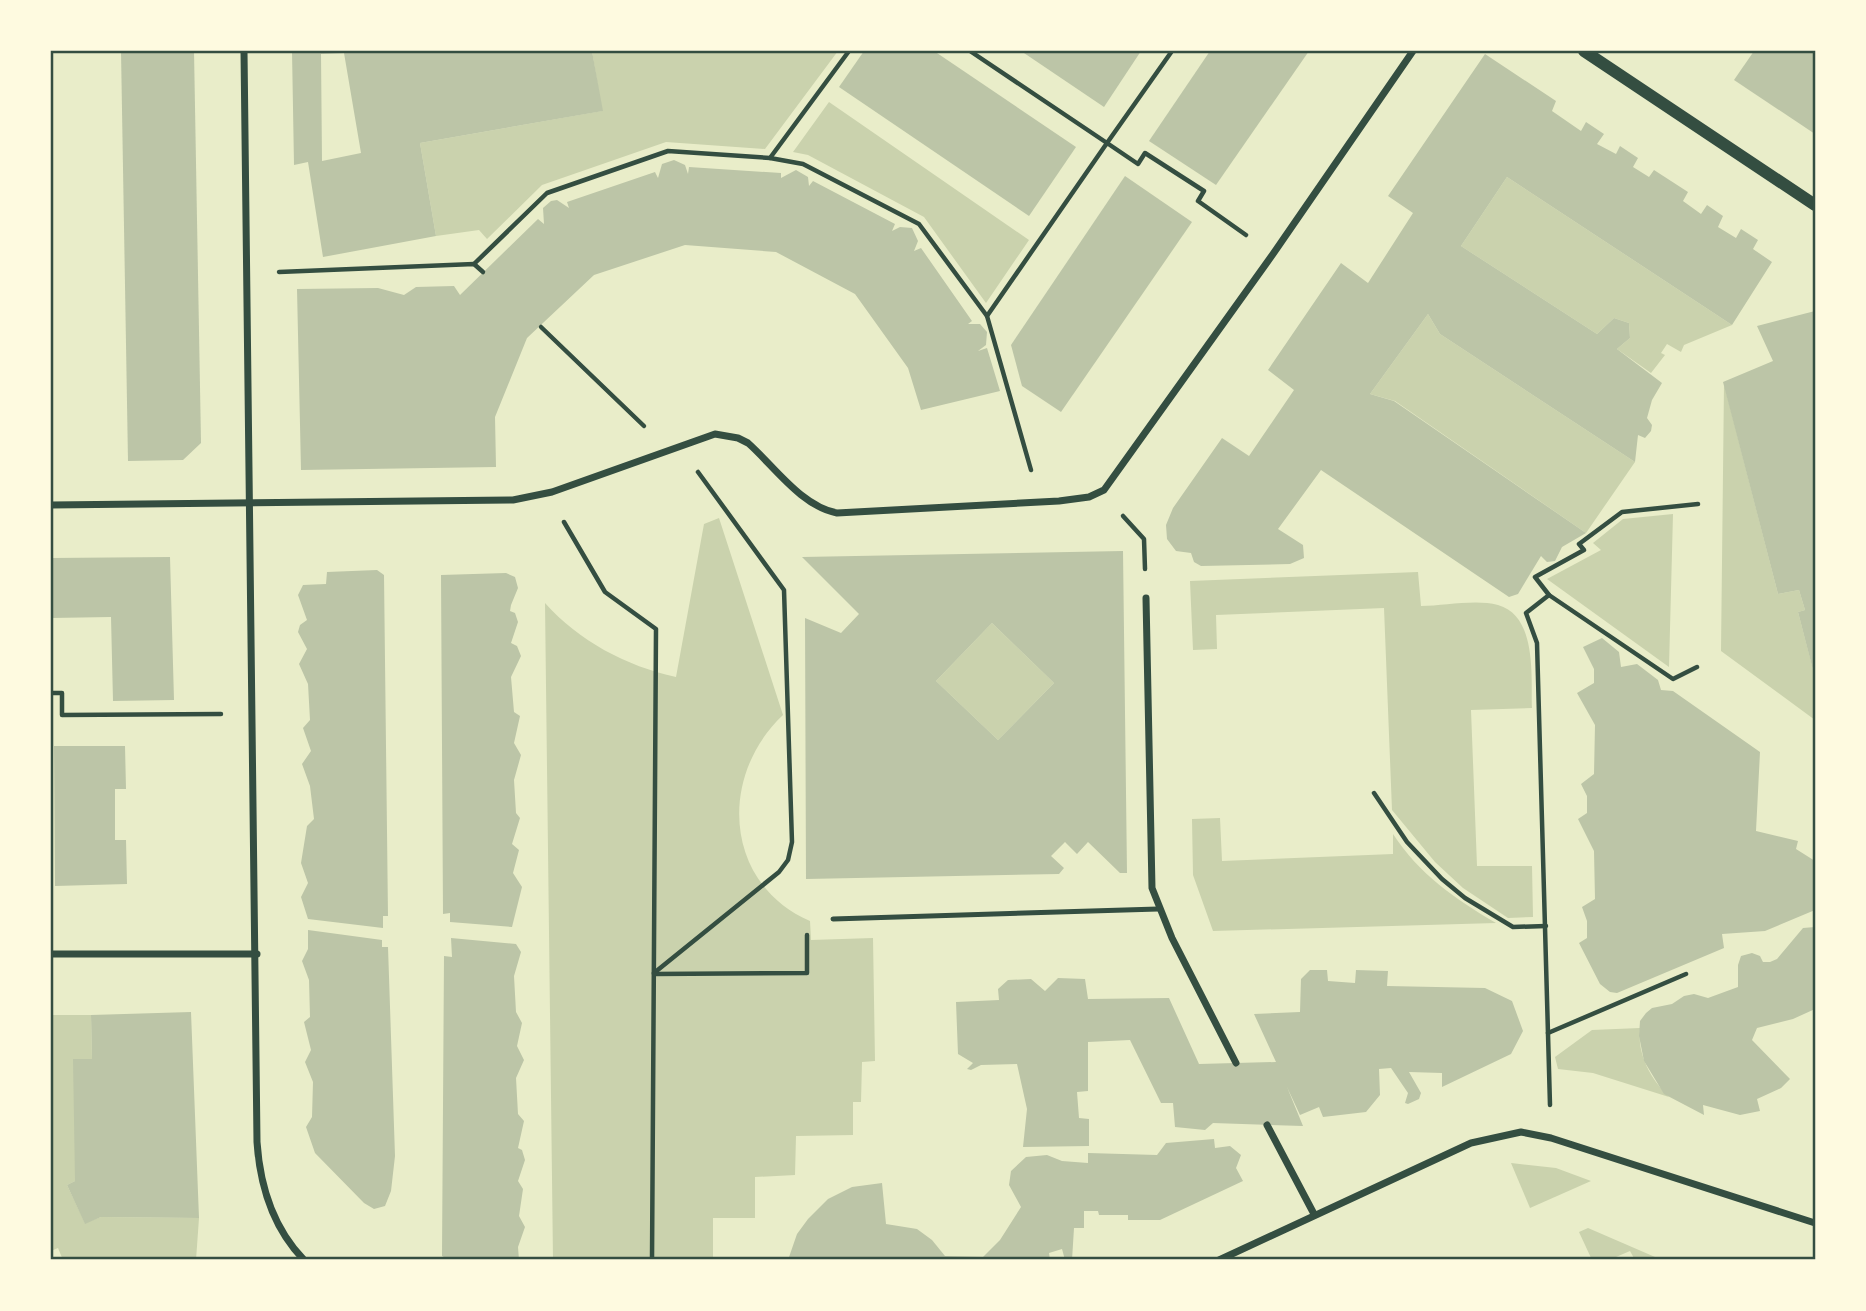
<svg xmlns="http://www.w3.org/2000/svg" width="1866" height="1311" viewBox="0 0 1866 1311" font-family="Mulish,sans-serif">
<rect width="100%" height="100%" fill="#e9edc9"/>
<!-- green -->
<g fill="#cad2ad">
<polygon points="592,51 838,51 765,149 666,142 542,185 487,239 479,230 436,236 420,143 602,111"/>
<polygon points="829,102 1029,240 986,303 924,217 808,155 793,152"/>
<polygon points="1507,177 1732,325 1684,345 1681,352 1667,344 1661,353 1665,355 1651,373 1617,349 1630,338 1629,323 1614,318 1597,334 1461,246"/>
<polygon points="1428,314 1440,334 1635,462 1586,533 1395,401 1370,394"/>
<polygon points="1724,384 1778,594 1799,590 1805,610 1798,612 1815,677 1815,720 1721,651"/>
<polygon points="1673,514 1669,667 1547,579 1601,550 1593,543 1623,519"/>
<path d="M719,518L783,715C718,776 724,884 810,921L811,940L873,938L875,1061L862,1062L861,1102H853V1135L796,1136L795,1175L755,1177V1218H713V1260H553L545,603C579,641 626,666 676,677L704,524Z"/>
<path d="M1418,572L1421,606C1444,606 1475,599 1498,605C1537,616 1531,676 1532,708L1471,710L1477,866H1532L1533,917L1508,918L1463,888L1435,862L1392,810L1384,608L1216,615L1217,649L1193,650L1190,581Z"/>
<polygon points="992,623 1054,683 998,740 936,681"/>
<path d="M1220,818L1222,861L1393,854V834C1419,874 1455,899 1496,923L1213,931L1193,875L1192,819Z"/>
<polygon points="51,1015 91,1015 92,1059 75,1181 67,1185 85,1223 101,1217 199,1218 196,1260 63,1260 58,1248 51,1251"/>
<path d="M1640,1028C1637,1055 1651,1079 1669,1097L1593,1073L1558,1069L1555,1057L1592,1030Z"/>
<polygon points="1511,1163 1556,1168 1591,1181 1530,1208"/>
<polygon points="1588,1228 1662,1260 1635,1260 1630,1251 1609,1260 1592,1260 1579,1232"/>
</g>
<!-- building -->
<g fill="#bcc5a7" fill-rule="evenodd">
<polygon points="121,51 194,51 201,443 183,460 128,461"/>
<path d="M292,51H592L603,111L420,143L436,236L323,257L308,162L294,165ZM344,53L361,153L322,161L321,54Z"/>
<polygon points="864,51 934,51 1076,147 1029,216 839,87"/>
<polygon points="1021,51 1141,51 1104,107"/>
<polygon points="1210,51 1309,51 1216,185 1149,141"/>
<polygon points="1754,51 1815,51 1815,134 1734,80"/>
<polygon points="1485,54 1556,101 1552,111 1581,131 1586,122 1604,134 1597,144 1616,154 1620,146 1638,158 1633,167 1649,177 1654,170 1688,192 1683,201 1701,214 1707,205 1723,216 1718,227 1736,238 1741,229 1758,240 1753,249 1772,262 1732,325 1507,177 1461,246 1597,334 1614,318 1629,323 1630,338 1617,349 1662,383 1652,400 1647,418 1652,425 1651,431 1645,438 1638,435 1635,462 1440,334 1428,314 1370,394 1394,401 1586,533 1562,547 1555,561 1547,562 1541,556 1518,594 1509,597 1321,470 1278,529 1303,545 1304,558 1290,564 1201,566 1194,562 1191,553 1176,551 1167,539 1166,525 1173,508 1222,438 1249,456 1294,390 1268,370 1341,263 1368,283 1413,213 1388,196"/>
<polygon points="674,160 685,165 688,174 689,167 781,173 781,178 796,170 808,177 809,186 813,181 895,224 892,231 900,227 912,228 918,241 914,251 921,248 972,321 968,324 980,324 987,332 986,345 978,351 987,348 1000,391 921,410 908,368 855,294 776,252 685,245 594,275 527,338 495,417 496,467 301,470 297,289 378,288 404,295 416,287 454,286 460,295 538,219 544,224 543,208 551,201 557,200 569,208 567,202 655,172 658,178 662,164"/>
<polygon points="1125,176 1192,222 1061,412 1022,386 1011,345"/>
<polygon points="1815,311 1815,673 1814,674 1798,612 1805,610 1799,590 1778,594 1723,382 1773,361 1757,326"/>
<path d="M1123,551L1127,873H1120L1088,842L1077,854L1065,842L1051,856L1064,868L1059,874L806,879L805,618L841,633L859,614L802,557ZM992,623L1054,683L998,740L936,681Z"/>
<polygon points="170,557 174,700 113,701 111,617 51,618 51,558"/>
<polygon points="377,570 384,575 388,916 383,916 383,928 308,919 301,897 308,883 301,863 307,826 314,819 310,786 302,764 311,751 303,728 310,720 308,684 299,664 307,649 298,632 300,625 307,620 298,595 303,585 326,584 327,572"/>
<polygon points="506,573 515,577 518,588 511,605 510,611 515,613 518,622 511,643 517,646 521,656 511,677 514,712 520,716 514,743 521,755 514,780 516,813 520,818 512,844 519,850 513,873 522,887 512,927 450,922 450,913 443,914 441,575"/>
<polygon points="1602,638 1619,652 1621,667 1637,664 1658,680 1661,690 1673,691 1760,752 1756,831 1798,841 1796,849 1815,861 1815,910 1765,931 1722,934 1724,948 1617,993 1610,992 1600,984 1579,943 1587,938 1587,921 1582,907 1595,899 1594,851 1578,819 1587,813 1587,796 1581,784 1594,774 1595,725 1577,693 1594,683 1594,669 1583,647"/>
<polygon points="54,746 125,746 126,789 115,789 115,840 126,840 127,884 55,886"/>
<polygon points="1815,927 1815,1009 1793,1019 1757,1028 1752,1040 1790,1079 1781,1088 1757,1099 1760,1111 1740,1115 1703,1105 1704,1115 1664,1094 1644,1061 1639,1036 1640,1021 1646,1013 1652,1008 1672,1004 1684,996 1694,994 1708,998 1738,987 1738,965 1741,956 1752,953 1760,956 1763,962 1770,962 1777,959 1803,928"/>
<polygon points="308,930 382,940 382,947 388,947 395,1156 391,1191 385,1206 374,1209 364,1203 315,1153 306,1127 312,1117 313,1082 305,1062 311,1050 304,1022 310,1017 309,980 302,961 308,949"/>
<polygon points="451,938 516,944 521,952 514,976 516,1012 522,1023 517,1046 524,1060 516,1078 518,1114 524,1121 518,1148 522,1150 525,1160 518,1181 523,1189 519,1216 525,1227 518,1247 519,1260 449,1260 442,1256 444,956 452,957"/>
<polygon points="1310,970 1327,970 1328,981 1355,983 1356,970 1388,971 1387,986 1485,988 1512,1001 1523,1031 1511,1054 1442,1087 1442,1073 1409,1072 1421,1093 1419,1099 1408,1104 1405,1103 1408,1093 1391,1068 1379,1069 1380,1095 1366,1112 1323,1117 1319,1107 1300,1115 1287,1087 1303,1126 1213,1123 1205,1130 1175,1127 1173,1103 1161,1103 1130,1040 1088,1042 1088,1091 1077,1092 1079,1118 1089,1119 1089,1146 1023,1147 1027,1109 1017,1064 981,1065 971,1070 967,1069 973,1063 958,1054 956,1002 999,1000 998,989 1008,980 1031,979 1045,991 1058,978 1085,979 1088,999 1169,998 1199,1064 1276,1062 1254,1014 1300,1012 1301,979"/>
<polygon points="191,1012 199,1218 101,1217 85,1224 67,1185 75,1181 73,1059 92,1059 91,1015"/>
<polygon points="1214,1139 1215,1148 1230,1146 1241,1155 1236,1168 1243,1181 1160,1220 1128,1220 1128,1215 1099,1215 1098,1211 1084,1211 1084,1228 1074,1228 1072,1260 1065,1260 1062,1249 1049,1253 1050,1260 788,1260 797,1234 808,1219 828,1199 852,1187 882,1183 886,1224 917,1229 932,1240 945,1256 983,1257 1000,1240 1021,1207 1009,1185 1011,1171 1026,1157 1047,1155 1062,1161 1088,1163 1088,1153 1157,1155 1166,1143"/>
</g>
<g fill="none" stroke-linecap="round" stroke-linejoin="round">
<!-- path -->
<g stroke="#344e41" stroke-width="4.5">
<polyline points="970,51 1107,143 1172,51"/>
<polyline points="770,158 803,164 919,224 987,316"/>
<polyline points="474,264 547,193 668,151 770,158 849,51"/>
<polyline points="279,272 474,264 483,272"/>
<polyline points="541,327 644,426"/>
<polyline points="1031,470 987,316 1107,143 1138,164 1145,153 1204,191 1198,201 1246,235"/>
<polyline points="1123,516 1144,539 1145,569"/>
<polyline points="564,522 605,592 656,629 652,1260"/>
<polyline points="1549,595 1535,577 1584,550 1579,544 1622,512 1698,504"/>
<polyline points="51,693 62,693 62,715 221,714"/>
<polyline points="1374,793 1407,842 1442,879 1465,898 1513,927 1546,926"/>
<polyline points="654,973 779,872 788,860 792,842 784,590 698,472"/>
<polyline points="654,974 807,973 807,935"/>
<polyline points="1548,1033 1686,974"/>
<polyline points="1550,1105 1537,643 1526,613 1549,595 1673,679 1697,667"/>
</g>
<!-- service -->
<polyline stroke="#344e41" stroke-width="5" points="833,919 1158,909"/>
<!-- minor -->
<g stroke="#344e41" stroke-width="7">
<path d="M244,51L257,1142C260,1186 273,1228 304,1260"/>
<path d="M51,505L513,500L552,492L715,434L738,438L748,443C774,466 801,506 837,513L1059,501L1089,497L1104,490L1273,254L1413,51"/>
<polyline points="1146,598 1152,888 1172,938 1236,1063"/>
<polyline points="51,954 257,954"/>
<polyline points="1267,1125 1314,1214"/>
<polyline points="1219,1260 1471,1143 1521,1132 1551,1138 1815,1223"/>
</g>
<!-- tertiary -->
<polyline stroke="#344e41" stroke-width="12" points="1584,51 1815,205"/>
</g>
<!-- border -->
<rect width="1866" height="1311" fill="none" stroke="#fefae0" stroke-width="105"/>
<rect x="52" y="52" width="1762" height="1206" fill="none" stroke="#344e41" stroke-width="2.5"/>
</svg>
